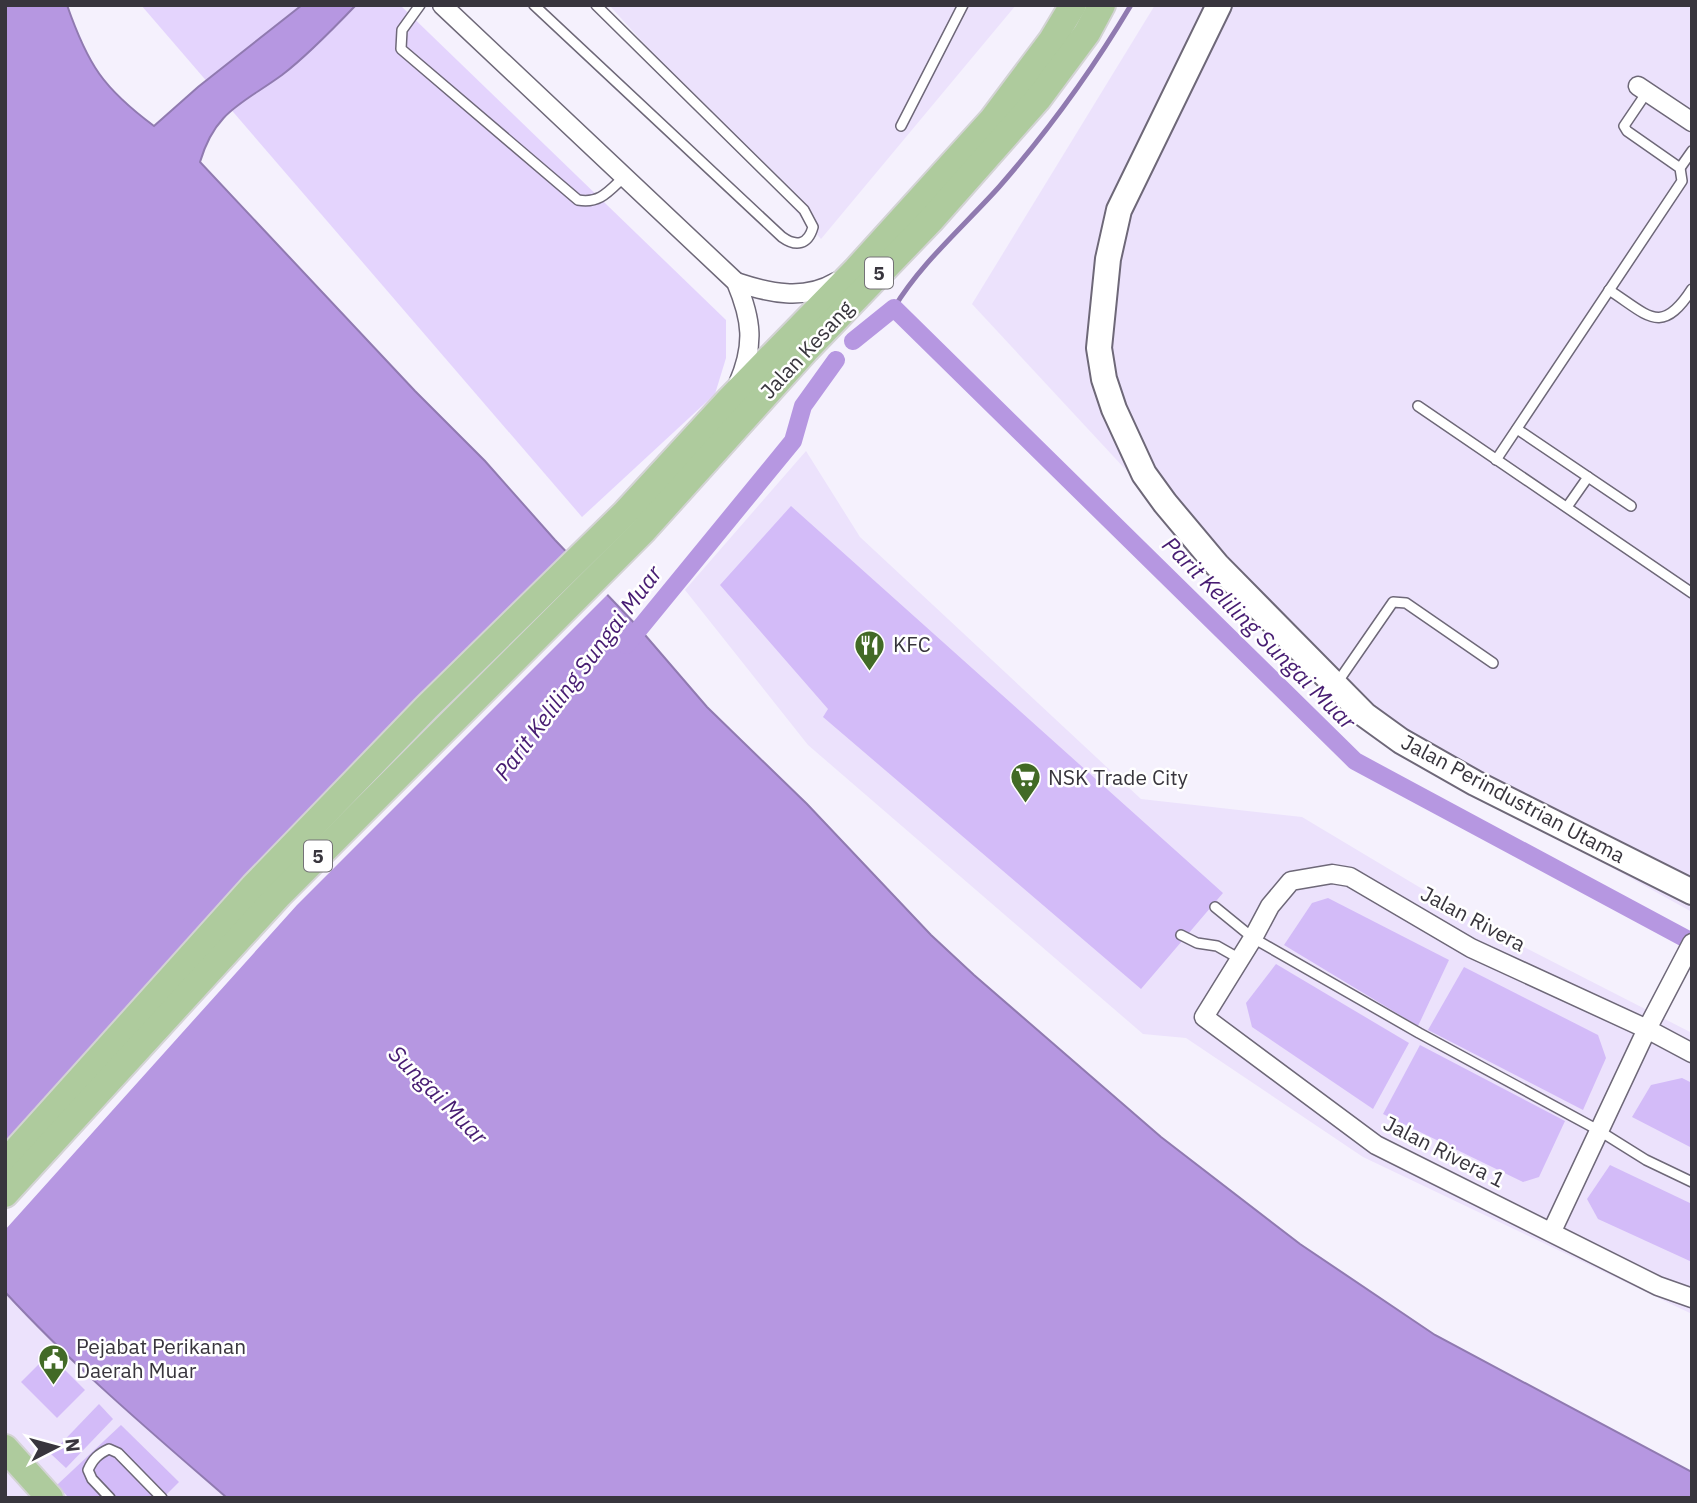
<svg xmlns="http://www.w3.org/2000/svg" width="1697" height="1503" viewBox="0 0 1697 1503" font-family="'IBM Plex Sans',sans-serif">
<rect width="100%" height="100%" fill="#f5f1fd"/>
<!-- built -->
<g fill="#ece2fc">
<polygon points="609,5 1016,5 821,239"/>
<polygon points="1155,5 1692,5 1692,912 1372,735 972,304"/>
<polygon points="806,451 860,537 1141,799 1302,817 1491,930 1692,1033 1692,1314 1363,1157 1186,1038 1143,1034 808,745 685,590"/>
<polygon points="5,1293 226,1498 5,1498"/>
</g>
<!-- green -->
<polygon fill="#e4d4fd" points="141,5 400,5 726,320 726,358 715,394 582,517"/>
<!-- water -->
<path fill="#b697e1" stroke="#907ab0" stroke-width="2" d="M5,5H67C88,65 103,88 154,126L198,87L302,5H356C334,28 307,56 282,75C242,104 215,111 200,162L415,391L485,461L555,540L639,628L707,707L807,804L931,935L974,975L1161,1137L1300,1244L1435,1335L1692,1472V1498H227C151,1432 73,1366 5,1292Z"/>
<!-- pier -->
<polygon fill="#f5f1fd" points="571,551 610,592 297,905 5,1230 5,1148"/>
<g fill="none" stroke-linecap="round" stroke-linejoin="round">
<!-- stream -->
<path stroke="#907ab0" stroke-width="5" d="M894,308C920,264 964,226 999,187C1048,131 1093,69 1131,5"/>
<!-- canal -->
<g stroke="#b697e1" stroke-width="18">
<polyline points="853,341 894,308 1355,761 1692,942"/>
<polyline points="626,645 793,441 803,406 836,360"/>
</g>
</g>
<!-- building -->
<g fill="#d3bbf8">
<polygon points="791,506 1223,893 1141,989 823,717 828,709 720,585"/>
<polygon points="1328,898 1449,960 1418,1026 1284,945 1312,903"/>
<polygon points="1276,964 1409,1043 1373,1109 1252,1027 1246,1003"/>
<polygon points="1464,967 1598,1035 1606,1058 1583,1110 1428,1030"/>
<polygon points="1420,1045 1565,1121 1539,1177 1523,1182 1383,1114"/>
<polygon points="1682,1078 1692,1083 1692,1148 1632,1117 1651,1085"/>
<polygon points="1610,1165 1692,1204 1692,1262 1598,1219 1587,1199"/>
<polygon points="49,1354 85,1390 57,1418 21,1382"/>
<polygon points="99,1404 113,1419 66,1468 51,1454"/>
<polygon points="121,1425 179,1482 163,1498 69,1498 57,1485"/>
</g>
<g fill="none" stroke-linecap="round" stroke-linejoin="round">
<defs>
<g id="lane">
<path d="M420,5L402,30L401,49L578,200C600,204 609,191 624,177"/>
<path d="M534,5L782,237C796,247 808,245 813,227L804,210L596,5"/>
<polyline points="901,126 963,5"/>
<polyline points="1680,168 1692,151"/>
<path d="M1609,290C1648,315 1661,337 1692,289"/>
<polyline points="1418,406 1692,593"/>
<polyline points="1517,429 1631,506"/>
<polyline points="1496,460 1682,181 1680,168 1627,131 1624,126 1647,92"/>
<polyline points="1567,507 1588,477"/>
<polyline points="1337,683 1393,602 1406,603 1493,663"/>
<polyline points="1215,907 1253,938 1419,1033 1598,1130 1646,1160 1692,1182"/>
<polyline points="1181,935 1197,943 1217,946 1240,959"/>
<path d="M110,1498L92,1479L88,1470C93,1459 98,1454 109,1449L118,1453L162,1498"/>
</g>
<g id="street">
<path d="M442,5L736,282C752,320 755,345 738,384"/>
<polyline points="1638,86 1692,122"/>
<path d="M736,282C769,293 804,301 836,282"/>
<polyline points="1692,1053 1647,1029 1471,948 1350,877 1332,874 1291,881 1270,906 1253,938 1204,1017 1376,1145 1658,1286 1692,1298"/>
<polyline points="1552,1231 1647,1029 1692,943"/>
</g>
<polyline id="secondary" points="1219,5 1119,210 1108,259 1099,348 1104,379 1114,409 1144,474 1165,503 1217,565 1365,715 1401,741 1475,783 1692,892"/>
<g id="primary">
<polyline points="5,1163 254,886 427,707 625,513 730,399 856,270 992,120 1052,40 1073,5"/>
<polyline points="5,1194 279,895 643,531 806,350 932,219 1038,99 1087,33 1102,5"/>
<polyline points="5,1448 50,1498"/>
</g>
</defs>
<!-- lane casing -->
<use href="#lane" stroke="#6e6878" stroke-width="12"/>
<!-- street casing -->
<use href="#street" stroke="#6e6878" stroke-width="21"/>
<!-- secondary casing -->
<use href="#secondary" stroke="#6e6878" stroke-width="28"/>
<!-- primary casing -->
<use href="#primary" stroke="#d3d3d4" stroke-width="30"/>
<!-- lane -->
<use href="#lane" stroke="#fff" stroke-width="9"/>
<!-- street -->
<use href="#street" stroke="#fff" stroke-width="18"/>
<!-- secondary -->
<use href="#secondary" stroke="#fff" stroke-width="24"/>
<!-- primary -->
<use href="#primary" stroke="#aecb9d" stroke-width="26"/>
</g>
<!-- icons -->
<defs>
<symbol id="restaurant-pin" viewBox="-11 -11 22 30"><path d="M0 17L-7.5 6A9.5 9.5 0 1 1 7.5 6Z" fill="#426a26" stroke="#fff"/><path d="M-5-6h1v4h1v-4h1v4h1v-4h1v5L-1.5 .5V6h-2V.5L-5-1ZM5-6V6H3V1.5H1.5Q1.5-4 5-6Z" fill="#fff"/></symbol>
<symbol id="supermarket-pin" viewBox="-11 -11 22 30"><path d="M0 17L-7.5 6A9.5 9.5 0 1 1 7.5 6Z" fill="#426a26" stroke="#fff"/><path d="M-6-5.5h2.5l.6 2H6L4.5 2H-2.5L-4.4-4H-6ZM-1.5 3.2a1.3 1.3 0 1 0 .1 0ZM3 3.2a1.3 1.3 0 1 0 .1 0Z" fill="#fff"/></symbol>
<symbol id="civic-pin" viewBox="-11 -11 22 30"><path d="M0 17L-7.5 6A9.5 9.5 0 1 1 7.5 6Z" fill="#426a26" stroke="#fff"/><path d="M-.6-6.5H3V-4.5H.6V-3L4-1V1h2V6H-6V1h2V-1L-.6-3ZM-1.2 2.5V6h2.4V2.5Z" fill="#fff"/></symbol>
</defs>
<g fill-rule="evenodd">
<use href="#restaurant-pin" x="852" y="628" width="35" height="47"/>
<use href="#supermarket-pin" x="1008" y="760" width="35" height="47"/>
<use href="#civic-pin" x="36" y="1342" width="35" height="47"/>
</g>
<g text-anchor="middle" stroke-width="5" stroke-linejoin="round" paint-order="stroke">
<!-- shield labels -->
<g fill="#fff" stroke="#747277" stroke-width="2">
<rect x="865" y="257.5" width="28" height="31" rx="5"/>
<rect x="304" y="840.5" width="28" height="31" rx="5"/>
</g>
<g font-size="19" font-weight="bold" fill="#38353d">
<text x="879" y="280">5</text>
<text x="318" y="863">5</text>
</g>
<!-- street labels -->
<g font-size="21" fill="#38353d" stroke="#fff">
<text transform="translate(807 350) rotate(-47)" y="7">Jalan Kesang</text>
<text transform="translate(1513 799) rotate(28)" y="7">Jalan Perindustrian Utama</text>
<text transform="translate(1473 919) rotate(28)" y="7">Jalan Rivera</text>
<text transform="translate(1444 1152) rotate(27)" y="7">Jalan Rivera 1</text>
</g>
<!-- poi labels -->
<g font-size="21" fill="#38353d" stroke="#fff" text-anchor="start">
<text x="893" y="652">KFC</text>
<text x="1048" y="785">NSK Trade City</text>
<text x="76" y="1354">Pejabat Perikanan<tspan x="76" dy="24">Daerah Muar</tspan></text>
</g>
<!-- water labels -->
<g font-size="23" font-style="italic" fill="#471c72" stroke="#fff">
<text transform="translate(1259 633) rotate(45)" y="8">Parit Keliling Sungai Muar</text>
<text transform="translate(578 673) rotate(-53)" y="8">Parit Keliling Sungai Muar</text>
<text transform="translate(438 1095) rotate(45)" y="8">Sungai Muar</text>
</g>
</g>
<!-- border -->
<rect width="1697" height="1503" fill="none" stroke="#38353d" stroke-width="14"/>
<!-- north arrow -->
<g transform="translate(56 1447) rotate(84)" stroke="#ffffff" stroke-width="5" paint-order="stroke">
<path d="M0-5L12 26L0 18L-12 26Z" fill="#38353d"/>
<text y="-10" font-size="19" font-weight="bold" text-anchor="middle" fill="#38353d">N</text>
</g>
</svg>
